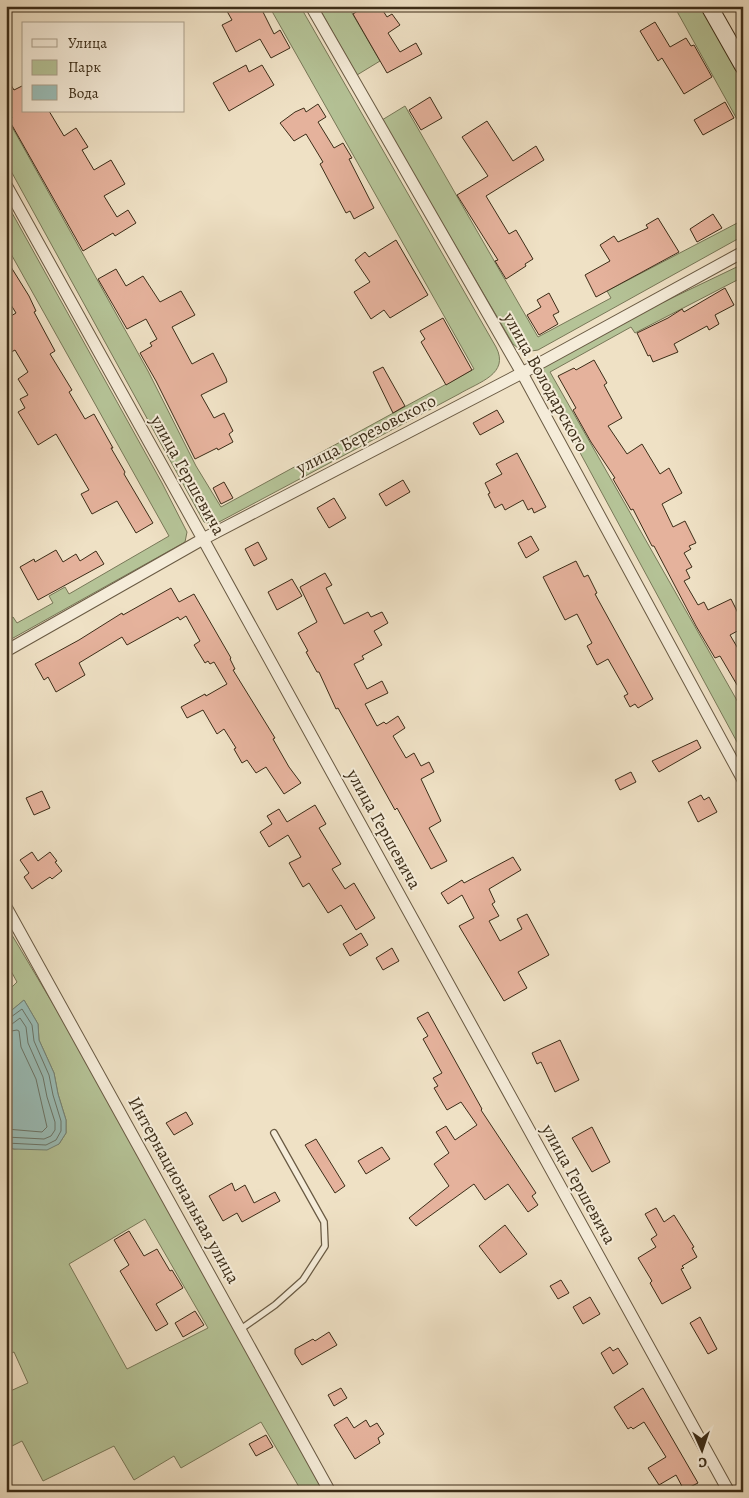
<svg xmlns="http://www.w3.org/2000/svg" width="749" height="1498" viewBox="0 0 749 1498" font-family="Alegreya,serif">
<rect width="100%" height="100%" fill="#efe1c5"/>
<filter id="stains"><feTurbulence type="fractalNoise" baseFrequency=".004" numOctaves="4"/><feColorMatrix values="0 0 0 0 .2 0 0 0 0 .09 0 0 0 0 .02 0 0 0 .5 -.17"/></filter>
<radialGradient id="worn" r=".72"><stop offset=".6" stop-color="#630" stop-opacity="0"/><stop offset="1" stop-color="#630" stop-opacity=".3"/></radialGradient>
<!-- green -->
<g fill="#b5c397" stroke="#787858" fill-rule="evenodd">
<path d="M269,6H300L496,347C510,374 479,382 459,394L219,522L212,524L204,522L6,162V116L148,371L196,466L221,507L474,369Z"/>
<polygon points="318,6 348,6 380,61 357,75"/>
<polygon points="674,6 700,6 743,83 743,130"/>
<path d="M405,106L538,337L611,298L607,291L743,220V236L538,350C526,352 522,352 513,344L382,120Z"/>
<polygon points="6,202 162,483 187,532 185,542 6,642 6,620 13,617 17,623 53,603 49,596 65,587 69,594 169,536 6,245"/>
<polygon points="743,264 743,277 635,333 631,327 550,372 743,711 743,753 539,377 539,371 544,364 628,319"/>
<path d="M6,925L140,1150L330,1492H302L261,1422L181,1468L174,1456L134,1480L114,1446L43,1481L22,1441L6,1449V1393L28,1383L14,1352L6,1356V1147L14,1149L59,1144L66,1133V1120L58,1094L54,1073L39,1040L38,1024L24,1000L6,1015V993L17,982L6,962ZM145,1219L208,1328L127,1369L69,1264Z"/>
</g>
<!-- water -->
<polygon fill="#9abdb7" stroke="#748377" points="24,1000 38,1024 39,1040 54,1073 58,1094 66,1120 66,1133 59,1144 47,1150 14,1149 6,1147 6,1015"/>
<g fill="none" stroke-linecap="round" stroke-linejoin="round">
<!-- shore -->
<g stroke="#6b7568" stroke-width="1">
<polyline points="6,1018 11,1017 22,1009 32,1025 34,1041 49,1075 53,1095 61,1121 61,1131 56,1140 46,1145 6,1143"/>
<polyline points="6,1024 12,1024 20,1018 26,1027 28,1043 43,1077 47,1097 55,1122 55,1130 51,1136 44,1139 6,1137"/>
<polyline points="6,1032 17,1030 19,1031 21,1047 36,1079 47,1127 42,1132 6,1129"/>
</g>
</g>
<!-- building -->
<g fill="#e5b29c" stroke="#3c2d18">
<polygon points="224,6 260,6 274,34 280,30 290,48 271,58 260,39 236,52 222,25 232,20"/>
<polygon points="365,6 380,6 387,17 392,14 400,25 388,33 400,52 416,43 422,54 387,73 353,14"/>
<polygon points="655,22 670,47 686,38 691,46 694,45 712,77 684,94 662,58 658,61 640,31"/>
<polygon points="246,65 249,72 262,65 274,85 229,111 213,83"/>
<polygon points="6,77 14,90 24,85 24,111 49,111 64,136 76,128 88,147 82,150 94,170 111,160 125,184 104,196 117,217 128,210 136,223 115,236 113,233 83,251 9,120 12,118 6,108"/>
<polygon points="430,97 442,118 421,130 409,110"/>
<polygon points="725,102 734,118 703,135 694,120"/>
<polygon points="318,104 326,117 318,122 334,148 343,143 352,158 349,159 374,208 354,219 350,211 346,213 320,164 323,162 306,134 294,141 280,123 295,112 304,108 306,112"/>
<polygon points="487,121 513,161 536,146 544,160 486,196 509,234 516,230 533,259 525,264 526,266 506,279 495,261 498,260 457,195 488,176 462,137"/>
<polygon points="713,214 722,228 697,242 690,229"/>
<polygon points="658,218 679,252 596,297 585,275 610,261 600,245 614,236 618,242 648,228 646,225"/>
<polygon points="396,240 428,295 390,318 384,310 371,319 354,292 370,282 355,260 365,252 369,257"/>
<polygon points="6,259 29,296 36,311 34,312 55,351 50,354 72,390 69,392 85,419 94,414 113,448 111,448 125,472 124,474 153,523 136,533 117,501 92,514 81,494 89,490 56,434 38,445 18,412 25,408 20,399 28,395 18,379 28,372 15,350 6,355 6,336 11,333 6,325 6,319 16,313 6,297"/>
<polygon points="116,269 126,286 143,276 160,302 181,291 195,315 172,327 192,364 213,353 226,378 227,382 201,395 214,418 224,413 233,431 229,434 233,442 218,450 217,448 195,459 156,381 140,353 152,346 150,343 157,339 146,319 127,329 98,279"/>
<polygon points="725,288 734,305 715,315 719,324 709,330 707,326 674,344 678,352 653,362 650,355 648,356 637,333 668,318 682,309 684,312"/>
<polygon points="549,293 559,312 553,315 558,324 539,335 527,315 541,307 537,300"/>
<polygon points="443,318 472,370 446,385 421,342 425,339 420,331"/>
<polygon points="594,360 607,383 604,385 622,418 608,426 627,454 642,444 660,474 669,468 682,493 662,504 673,527 685,521 696,543 689,546 691,549 684,553 692,567 686,570 690,578 684,581 698,605 704,602 708,610 731,599 743,623 743,628 730,635 743,657 743,695 720,656 715,658 696,626 654,546 652,546 633,509 631,510 613,479 615,478 591,442 573,410 576,408 558,376 574,368 576,370"/>
<polygon points="383,367 405,406 393,413 373,372"/>
<polygon points="497,410 504,422 480,435 473,423"/>
<polygon points="517,453 546,507 534,513 532,508 528,510 523,500 505,510 502,504 495,508 488,494 490,493 485,483 502,474 496,464"/>
<polygon points="403,480 410,492 386,506 379,494"/>
<polygon points="224,482 233,498 221,504 213,488"/>
<polygon points="334,498 346,518 329,528 317,508"/>
<polygon points="531,536 539,550 526,558 518,543"/>
<polygon points="258,542 267,559 254,566 245,549"/>
<polygon points="56,550 63,562 76,554 80,561 96,551 104,564 38,600 20,567 34,559 35,562"/>
<polygon points="576,561 584,577 588,575 597,593 595,594 653,699 638,708 635,704 630,707 624,696 628,694 608,659 597,665 587,646 592,643 577,614 565,620 543,577"/>
<polygon points="325,573 332,585 326,588 344,624 368,612 371,617 382,612 388,623 374,631 382,645 362,656 364,659 354,664 367,689 382,681 388,693 365,704 377,726 384,722 386,724 398,716 405,728 393,736 406,758 414,753 421,766 429,762 434,772 421,779 441,821 429,828 447,861 431,869 397,808 395,810 338,708 336,709 319,672 317,672 306,652 308,651 298,633 317,622 300,587"/>
<polygon points="292,579 302,596 277,610 268,592"/>
<polygon points="171,588 179,602 194,594 231,658 230,659 235,669 233,670 275,738 273,739 289,767 301,783 284,794 266,767 256,773 247,760 242,763 234,749 236,748 224,729 217,734 203,710 187,718 181,707 205,694 206,696 227,684 214,662 210,664 208,661 205,663 194,645 200,641 186,616 180,620 178,617 127,645 122,637 79,663 85,675 56,692 48,677 44,680 35,664 79,640 122,613 123,615"/>
<polygon points="697,740 701,748 659,772 652,761"/>
<polygon points="631,772 636,782 620,790 615,780"/>
<polygon points="42,791 50,808 34,815 26,798"/>
<polygon points="701,795 704,800 709,797 717,812 698,822 688,802"/>
<polygon points="315,805 326,824 319,828 341,864 332,869 345,889 354,883 375,918 356,930 341,905 328,913 309,883 303,887 289,863 301,857 288,835 269,847 260,832 272,824 267,816 279,809 287,822"/>
<polygon points="32,852 38,861 50,852 57,861 55,862 62,871 52,879 50,877 32,889 24,877 29,873 20,860"/>
<polygon points="513,857 521,870 489,889 495,902 492,904 499,916 489,921 500,941 522,929 517,919 527,914 549,955 518,972 527,988 504,1001 459,926 474,918 462,895 448,904 441,893 462,880 464,883"/>
<polygon points="361,933 368,945 350,956 343,944"/>
<polygon points="392,948 399,961 383,970 376,958"/>
<polygon points="428,1012 482,1109 481,1110 536,1193 532,1196 538,1205 528,1212 508,1184 485,1200 474,1184 416,1226 409,1218 449,1186 434,1164 449,1153 436,1132 446,1126 455,1140 477,1125 461,1102 447,1110 434,1088 438,1086 433,1078 442,1073 423,1039 428,1036 417,1018"/>
<polygon points="560,1040 579,1080 555,1092 541,1062 537,1064 532,1053"/>
<polygon points="186,1112 193,1124 174,1135 166,1123"/>
<polygon points="592,1127 610,1162 592,1172 572,1138"/>
<polygon points="316,1139 345,1186 335,1193 305,1145"/>
<polygon points="382,1147 390,1159 366,1174 358,1161"/>
<polygon points="232,1183 235,1191 245,1185 254,1203 275,1192 280,1201 242,1222 237,1213 223,1221 209,1196"/>
<polygon points="656,1208 664,1222 674,1215 694,1247 692,1248 697,1257 682,1266 684,1268 681,1269 691,1288 662,1304 650,1283 652,1281 638,1258 656,1247 651,1239 657,1235 645,1214"/>
<polygon points="505,1225 527,1254 500,1273 479,1246"/>
<polygon points="129,1231 144,1256 157,1249 170,1271 172,1270 183,1288 156,1304 168,1324 156,1331 120,1271 129,1265 114,1240"/>
<polygon points="561,1280 569,1293 558,1299 550,1286"/>
<polygon points="590,1297 600,1314 583,1324 573,1307"/>
<polygon points="195,1311 204,1325 183,1337 175,1323"/>
<polygon points="700,1317 717,1349 708,1354 690,1323"/>
<polygon points="329,1332 337,1345 302,1365 295,1354 295,1349 313,1339 315,1341"/>
<polygon points="610,1347 613,1351 618,1348 628,1364 613,1374 601,1353"/>
<polygon points="341,1388 347,1398 334,1406 328,1395"/>
<polygon points="643,1388 698,1483 684,1490 676,1475 659,1485 648,1468 666,1457 644,1422 633,1429 631,1427 628,1429 614,1407"/>
<polygon points="347,1417 354,1428 366,1420 370,1427 377,1423 384,1434 378,1438 380,1443 355,1459 334,1425"/>
<polygon points="266,1435 273,1447 256,1456 249,1444"/>
</g>
<g fill="none" stroke-linecap="round" stroke-linejoin="round">
<defs>
<polyline id="lane" points="241,1329 275,1305 303,1280 325,1246 324,1222 274,1133"/>
<g id="street">
<polyline points="311,6 522,373 743,780"/>
<polyline points="6,185 203,539 729,1492"/>
<polyline points="6,651 203,539 522,373 743,252"/>
<polyline points="6,907 330,1492"/>
</g>
<polyline id="secondary" points="709,6 743,66"/>
</defs>
<!-- lane casing -->
<use href="#lane" stroke="#695a43" stroke-width="8"/>
<!-- street casing -->
<use href="#street" stroke="#695a43" stroke-width="13"/>
<!-- secondary casing -->
<use href="#secondary" stroke="#3c2d18" stroke-width="18"/>
<!-- lane -->
<use href="#lane" stroke="#f5ecd9" stroke-width="5.5"/>
<!-- street -->
<use href="#street" stroke="#f5ecd9" stroke-width="11"/>
<!-- secondary -->
<use href="#secondary" stroke="#f5ecd9" stroke-width="16"/>
</g>
<g text-anchor="middle" stroke-width="4" stroke-linejoin="round" paint-order="stroke">
<!-- street labels -->
<g font-size="18" fill="#3c2d18" stroke="#f5ecd9">
<text transform="translate(546 382) rotate(61)" y="6">улица Володарского</text>
<text transform="translate(366 434) rotate(-27)" y="6">улица Березовского</text>
<text transform="translate(188 475) rotate(61)" y="6">улица Гершевича</text>
<text transform="translate(384 829) rotate(61)" y="6">улица Гершевича</text>
<text transform="translate(579 1184) rotate(61)" y="6">улица Гершевича</text>
<text transform="translate(184 1190) rotate(61)" y="6">Интернациональная улица</text>
</g>
</g>
<!-- margin -->
<rect width="749" height="1498" fill="none" stroke="#efe1c5" stroke-width="25"/>
<rect x="8" y="8" width="734" height="1483" fill="none" stroke="#3c2d18" stroke-width="2.5"/>
<rect x="12" y="12" width="724" height="1473" fill="none" stroke="#3c2d18"/>
<!-- legend -->
<rect x="22" y="22" width="162" height="90" fill="#f5ecd9" stroke="#aba08c"/>
<rect x="32" y="39" width="25" height="8" fill="#f5ecd9" stroke="#aba08c"/>
<text x="68" y="48" font-size="15" fill="#3c2d18">Улица</text>
<rect x="32" y="60" width="25" height="15" fill="#b5c397" stroke="#aba08c"/>
<text x="68" y="72" font-size="15" fill="#3c2d18">Парк</text>
<rect x="32" y="85" width="25" height="15" fill="#9abdb7" stroke="#aba08c"/>
<text x="68" y="98" font-size="15" fill="#3c2d18">Вода</text>
<!-- north arrow -->
<g transform="translate(702 1450) rotate(177)" stroke="#f5ecd9" stroke-width="4" paint-order="stroke">
<path d="M0-4L9 19L0 12L-9 19Z" fill="#3c2d18"/>
<text y="-8" font-size="14" font-weight="bold" text-anchor="middle" fill="#3c2d18">С</text>
</g>
<rect width="100%" height="100%" filter="url(#stains)"/>
<rect width="100%" height="100%" fill="url(#worn)"/>
</svg>
